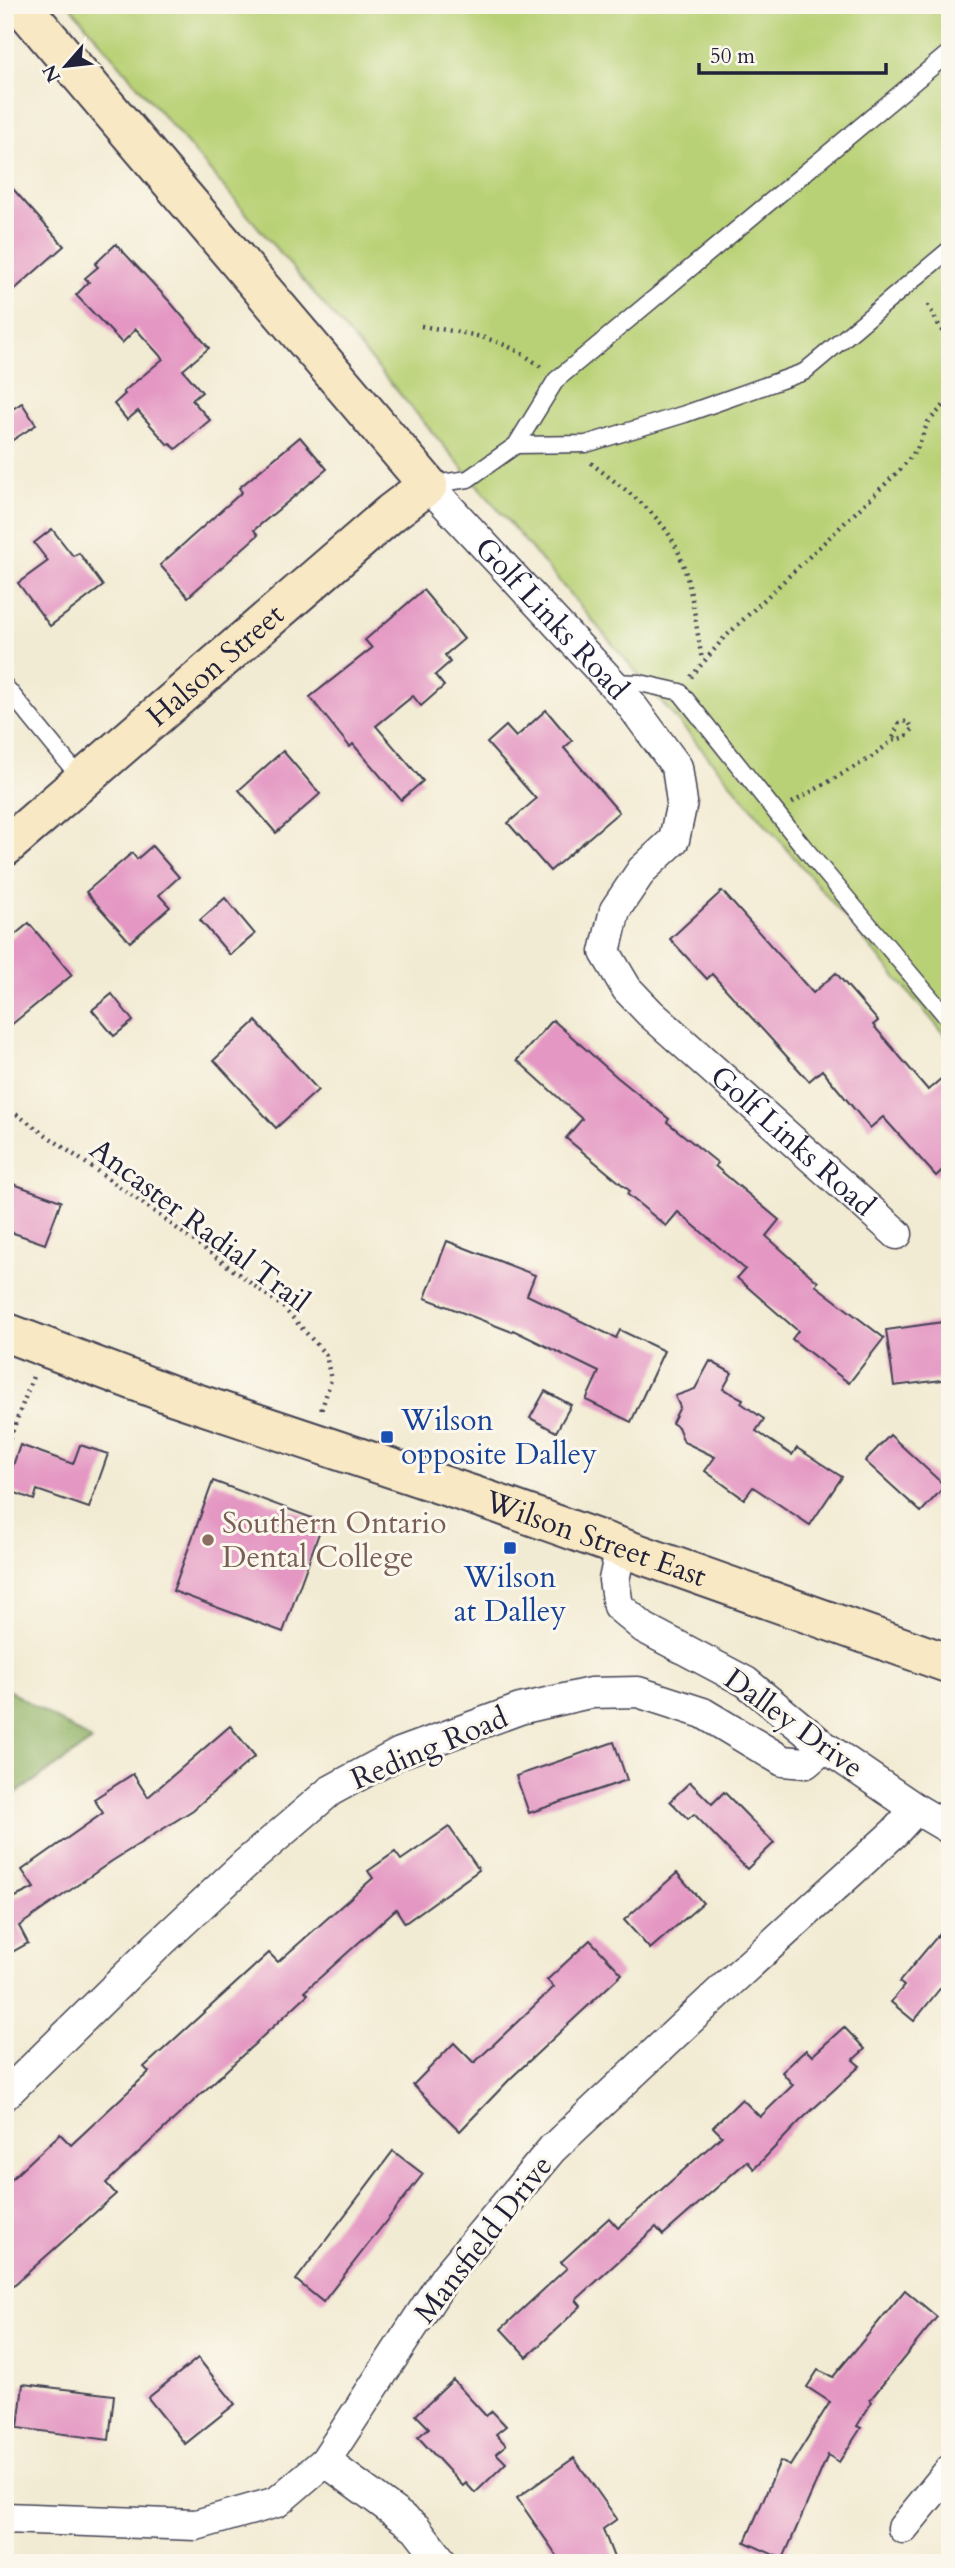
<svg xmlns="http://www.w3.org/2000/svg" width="955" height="2568" viewBox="0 0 955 2568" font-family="Cardo,serif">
<rect width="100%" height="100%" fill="#fbf7ec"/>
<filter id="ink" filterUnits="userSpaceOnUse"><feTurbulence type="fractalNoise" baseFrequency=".0143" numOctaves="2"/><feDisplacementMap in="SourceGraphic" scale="14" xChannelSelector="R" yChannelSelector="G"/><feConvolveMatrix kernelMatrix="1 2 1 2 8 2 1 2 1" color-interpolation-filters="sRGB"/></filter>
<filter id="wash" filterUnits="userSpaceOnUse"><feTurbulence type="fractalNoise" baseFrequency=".00686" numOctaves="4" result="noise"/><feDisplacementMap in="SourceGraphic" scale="28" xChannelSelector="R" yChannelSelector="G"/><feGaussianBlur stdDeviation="1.57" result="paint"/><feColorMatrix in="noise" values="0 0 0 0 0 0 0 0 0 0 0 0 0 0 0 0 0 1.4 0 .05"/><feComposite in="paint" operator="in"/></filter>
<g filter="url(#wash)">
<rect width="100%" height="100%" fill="#f2ebd3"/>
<!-- green -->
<polygon fill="#b9d176" stroke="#6e7a58" stroke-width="2" points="69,5 950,5 950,1041"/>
<!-- forest -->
<polygon fill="#92b367" stroke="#5a6a51" stroke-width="2" points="5,1688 92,1741 5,1801"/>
<g id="blocks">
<!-- building -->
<g fill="#e497c3">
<polygon points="5,180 64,246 15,289 5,278"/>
<polygon points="116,244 171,303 209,348 183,370 202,392 192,400 210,420 176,449 170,444 168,445 138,411 127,420 114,404 125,394 123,392 163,359 136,329 122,343 76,295 89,282 85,278 98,267 95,264"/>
<polygon points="22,403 36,425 5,445 5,414"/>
<polygon points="300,437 327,469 254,530 258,535 188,597 160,565 242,492 239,488"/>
<polygon points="52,529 73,556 79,553 103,586 50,626 18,583 48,561 34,543"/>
<polygon points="423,590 464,639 445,655 450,662 435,675 444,686 421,706 413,696 376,726 423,781 401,800 353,744 350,747 310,697 372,648 365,640"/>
<polygon points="546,710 572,741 564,748 619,812 550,871 508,823 536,799 487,743 506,726 516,737"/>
<polygon points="283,751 320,794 276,833 239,790"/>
<polygon points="152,846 179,877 159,895 170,907 130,942 86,892 132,853 137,859"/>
<polygon points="722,891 813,993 836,973 878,1021 873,1025 928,1090 950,1071 950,1163 936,1176 883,1117 870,1128 822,1070 809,1081 712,974 707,979 670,939"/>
<polygon points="225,898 255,934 230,955 200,920"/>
<polygon points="29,923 72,975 5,1030 5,943"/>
<polygon points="112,994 133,1021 114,1036 92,1010"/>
<polygon points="553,1020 617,1077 669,1119 667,1122 718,1163 715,1166 779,1220 766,1236 818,1282 815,1285 884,1338 849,1383 792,1339 798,1331 737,1278 745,1269 678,1212 666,1226 627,1194 630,1191 566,1138 582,1119 517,1060"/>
<polygon points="256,1021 318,1090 276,1128 214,1060"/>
<polygon points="5,1181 61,1201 45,1244 5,1230"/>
<polygon points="447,1241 535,1275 527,1295 616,1338 620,1330 664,1351 631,1422 586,1400 599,1372 513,1330 512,1332 425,1298"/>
<polygon points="950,1321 950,1379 894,1386 886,1330"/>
<polygon points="710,1361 732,1373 723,1389 743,1399 741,1403 764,1419 756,1431 792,1455 797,1448 842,1477 810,1525 753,1487 744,1499 705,1471 715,1457 684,1442 678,1427 672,1423 680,1407 675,1396 695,1389"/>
<polygon points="545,1391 571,1405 556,1432 530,1418"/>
<polygon points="890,1435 945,1486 921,1512 865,1461"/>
<polygon points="20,1445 73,1464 80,1445 108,1454 89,1508 37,1490 34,1500 5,1489"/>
<polygon points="213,1481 323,1522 283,1632 173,1591"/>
<polygon points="230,1726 255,1756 193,1810 112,1861 19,1926 28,1943 5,1956 5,1902 34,1888 22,1870 103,1813 94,1799 133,1774 148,1797"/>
<polygon points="614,1742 627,1780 529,1813 516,1776"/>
<polygon points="690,1782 712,1804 724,1792 774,1843 747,1869 694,1814 688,1819 670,1801"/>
<polygon points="449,1827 479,1870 405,1923 396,1909 305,1991 308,1994 106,2183 116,2194 5,2293 5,2185 60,2134 71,2145 149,2072 144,2067 269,1953 278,1962 373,1878 368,1871 395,1852 401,1860"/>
<polygon points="677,1873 703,1903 650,1949 624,1920"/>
<polygon points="950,1921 950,1976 914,2021 891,2002 904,1986 899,1982"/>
<polygon points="590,1940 622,1974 511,2078 460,2131 413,2085 454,2043 474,2063 554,1987 547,1980"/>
<polygon points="844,2027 865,2049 853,2060 860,2066 801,2120 754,2169 747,2161 663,2235 656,2227 576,2300 581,2306 527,2357 501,2329 567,2268 561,2262 609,2218 618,2228 722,2136 713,2127 742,2099 760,2117 793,2085 782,2072 806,2050 812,2056"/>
<polygon points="393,2151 423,2174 323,2302 296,2280"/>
<polygon points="905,2290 937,2317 870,2400 872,2402 857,2426 861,2428 839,2462 828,2455 783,2559 745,2542 780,2461 790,2466 830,2402 807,2387 818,2370 833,2377"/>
<polygon points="198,2358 235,2404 185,2444 148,2398"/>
<polygon points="453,2380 486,2416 492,2411 506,2426 496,2434 506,2445 496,2453 506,2463 475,2493 466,2483 463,2486 418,2437 429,2428 416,2415"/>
<polygon points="23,2384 114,2395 109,2440 18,2428"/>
<polygon points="574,2458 617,2519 603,2529 616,2563 562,2563 517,2498"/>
</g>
</g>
</g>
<g filter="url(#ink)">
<use href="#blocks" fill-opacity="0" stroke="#414052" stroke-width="2"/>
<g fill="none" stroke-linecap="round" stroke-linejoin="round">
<defs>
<g id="service">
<polyline points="516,445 586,444 685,414 804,372 950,249"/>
<polyline points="428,485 468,479 516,445 556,380 950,52"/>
<polyline points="611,682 640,683 680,692 802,845 950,1021"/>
<polyline points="5,686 82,780"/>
</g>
<g id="minor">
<path id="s1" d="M428,485L626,698L677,767L682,802L674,840L642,870L615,910L605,952L627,989L650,1013L897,1234"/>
<polyline points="621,1547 614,1580 618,1606 644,1628 746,1682 825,1747 916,1809 950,1829"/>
<polyline points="5,2095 156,1947 245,1864 330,1791 400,1753 520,1709 590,1693 638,1692 703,1713 783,1761 806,1763 825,1747"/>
<polyline points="325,2461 416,2528 443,2563"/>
<polyline points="5,2518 196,2525 277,2502 325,2461 446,2276 552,2149 728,1984 895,1832 916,1809"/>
<polyline points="903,2528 950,2470"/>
</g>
<g id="secondary">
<path id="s2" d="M5,847L391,513L428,485L21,5"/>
<path id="s3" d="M5,1332L172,1395L490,1501L950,1664"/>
</g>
</defs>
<!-- service casing -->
<use href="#service" stroke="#414052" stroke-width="19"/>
<!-- minor casing -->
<use href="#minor" stroke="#414052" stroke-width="33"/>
<!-- secondary casing -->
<use href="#secondary" stroke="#414052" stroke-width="42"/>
<!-- path -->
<g stroke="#414052" stroke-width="4.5" stroke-dasharray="2 5" stroke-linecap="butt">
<polyline points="928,305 950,346"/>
<path d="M421,326C469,334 503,336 542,368"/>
<path d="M591,463C618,485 651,506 670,536C691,569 695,621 702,660"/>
<polyline points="691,677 723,639 900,470 917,449 928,422 950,399"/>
<polyline points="792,803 870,758 892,741 905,737 913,729 908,721 899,723 892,741"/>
<polyline points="5,1106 148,1207 283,1307 326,1355 331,1380 320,1414"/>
<polyline points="5,1451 34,1374"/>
</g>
<!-- service -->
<use href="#service" stroke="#fff" stroke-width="16"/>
<!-- minor -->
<use href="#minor" stroke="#fff" stroke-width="30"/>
<!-- secondary -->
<use href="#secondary" stroke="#f8e8c3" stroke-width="38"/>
</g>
</g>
<!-- markers -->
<g fill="#1a4fb4" stroke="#fbf7ec" stroke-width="2.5">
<rect x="380" y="1430" width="14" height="14" rx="3.5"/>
<rect x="503" y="1541" width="14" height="14" rx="3.5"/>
</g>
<circle fill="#8d6e63" stroke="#fbf7ec" stroke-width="2.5" cx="208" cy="1540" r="7"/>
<g text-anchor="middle" stroke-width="6" stroke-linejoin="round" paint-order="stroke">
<!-- street labels -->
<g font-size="30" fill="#22223b" stroke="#fbf7ec">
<text dy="10" stroke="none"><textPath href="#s1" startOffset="182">Golf Links Road</textPath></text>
<text dy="10" stroke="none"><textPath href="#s2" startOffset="278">Halson Street</textPath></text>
<text dy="10" stroke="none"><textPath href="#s1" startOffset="854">Golf Links Road</textPath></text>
<text transform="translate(200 1225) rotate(37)" y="10">Ancaster Radial Trail</text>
<text dy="10" stroke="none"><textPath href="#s3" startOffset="626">Wilson Street East</textPath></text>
<text transform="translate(794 1723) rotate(36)" y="10">Dalley Drive</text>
<text transform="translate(429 1748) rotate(-23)" y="10">Reding Road</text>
<text transform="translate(483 2239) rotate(-52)" y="10">Mansfield Drive</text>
</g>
<!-- transit labels -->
<g font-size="30" fill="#164399" stroke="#fbf7ec" text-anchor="start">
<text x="401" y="1430">Wilson<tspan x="401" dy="34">opposite Dalley</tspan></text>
<text x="510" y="1587" text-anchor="middle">Wilson<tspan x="510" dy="34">at Dalley</tspan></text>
</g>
<!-- education labels -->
<g font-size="30" fill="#785e54" stroke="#fbf7ec" text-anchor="start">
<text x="222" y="1533">Southern Ontario<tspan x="222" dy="34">Dental College</tspan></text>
</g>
</g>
<!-- margin -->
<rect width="955" height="2568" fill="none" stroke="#fbf7ec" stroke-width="28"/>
<!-- north arrow -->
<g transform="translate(66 66) rotate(242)" stroke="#fbf7ec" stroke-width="5" paint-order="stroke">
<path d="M0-5L12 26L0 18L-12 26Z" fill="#22223b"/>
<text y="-10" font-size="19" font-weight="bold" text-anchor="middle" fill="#22223b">N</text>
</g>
<!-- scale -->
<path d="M699 63v10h187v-10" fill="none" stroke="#22223b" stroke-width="3.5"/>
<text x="710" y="63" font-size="21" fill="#22223b" stroke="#fbf7ec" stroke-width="5" paint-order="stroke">50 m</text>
</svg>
